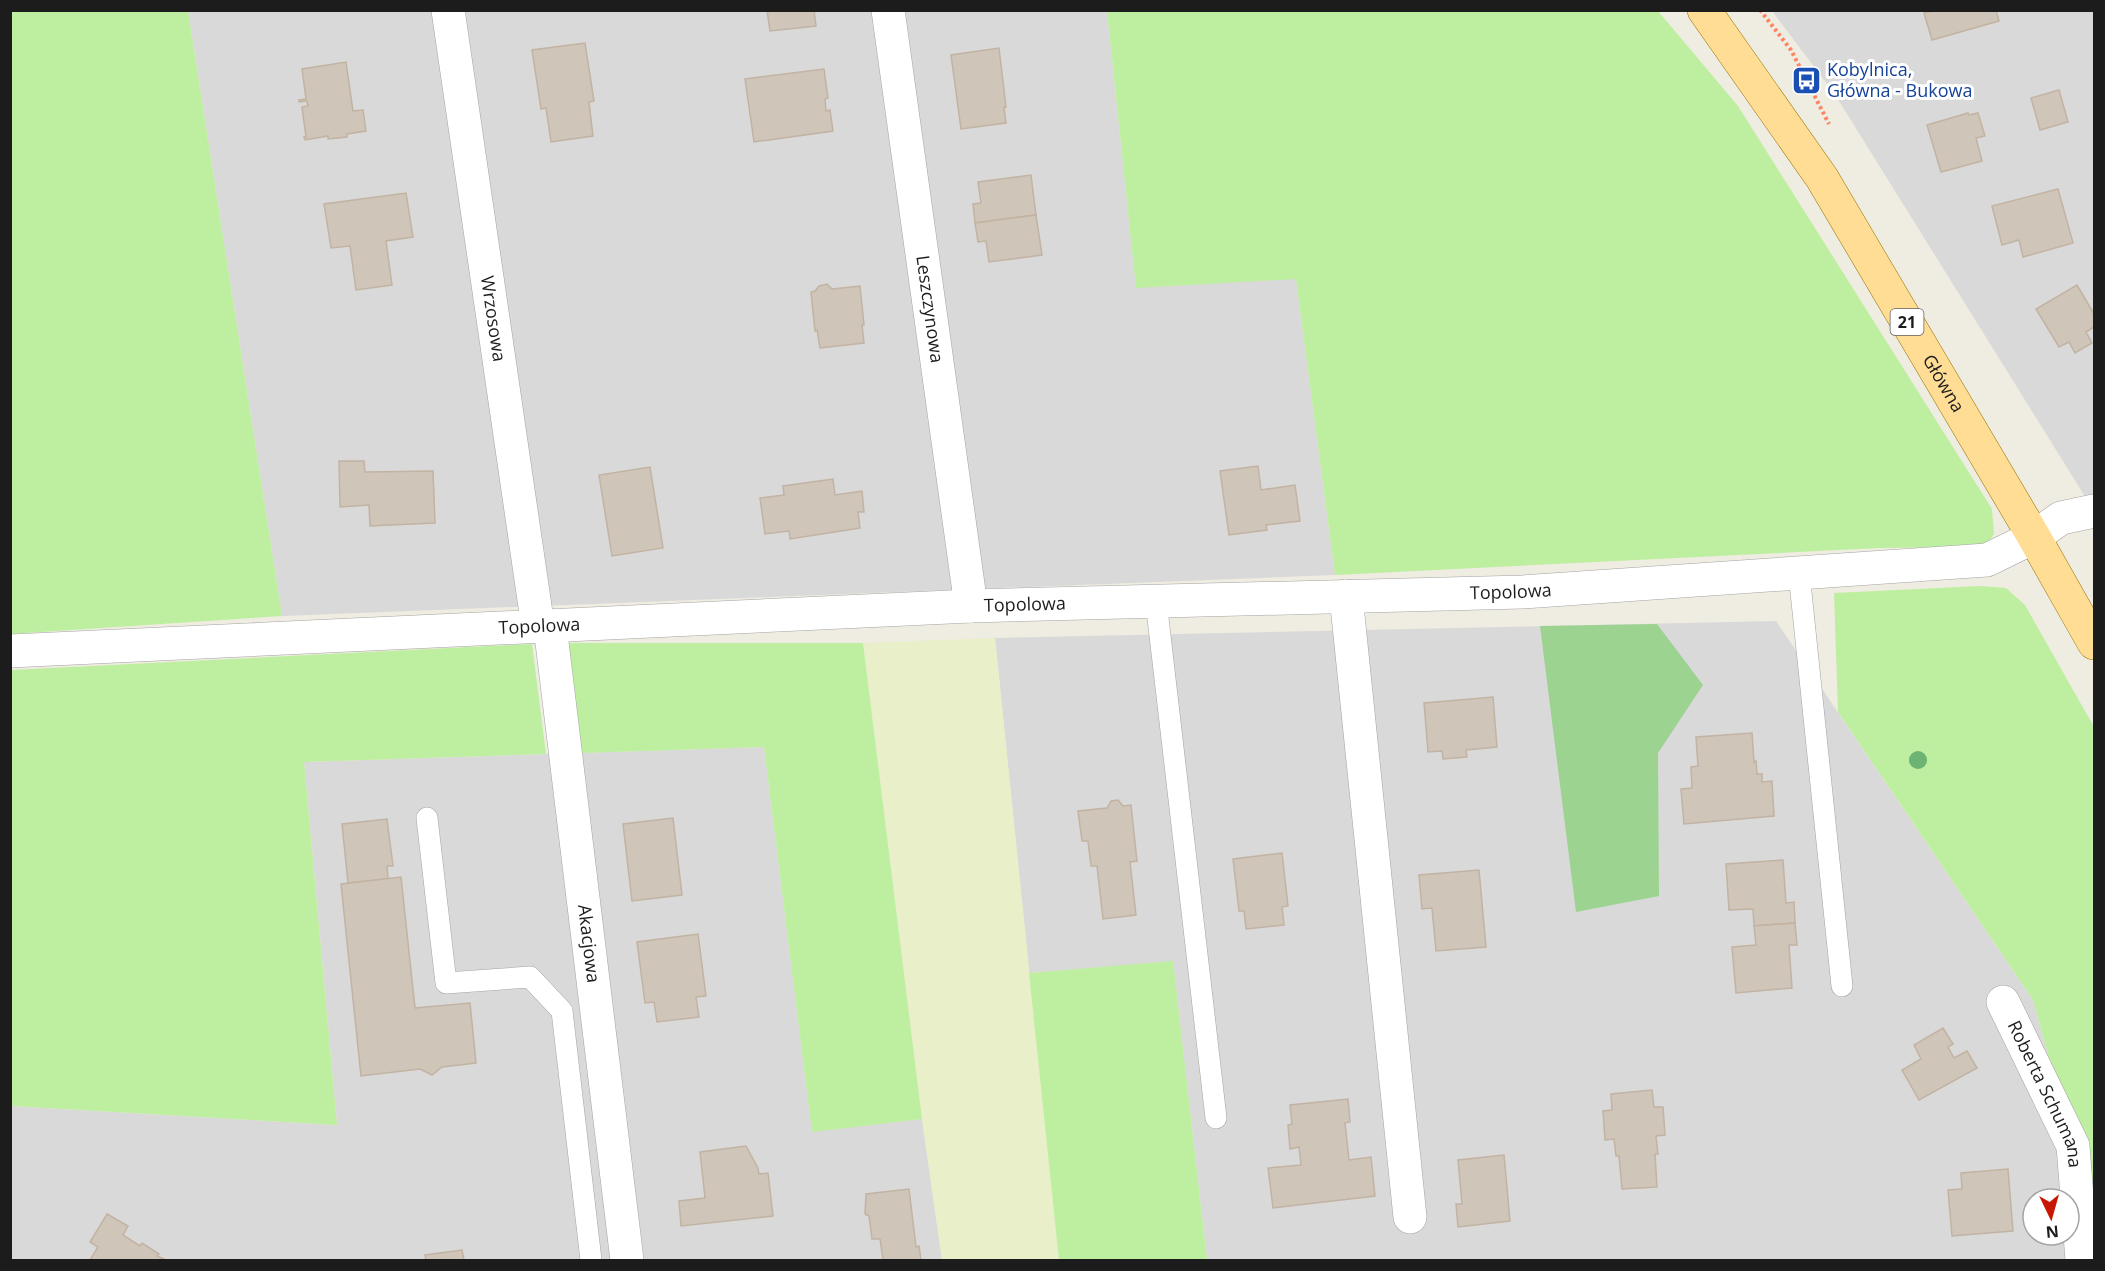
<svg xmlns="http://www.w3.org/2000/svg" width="2105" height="1271" viewBox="0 0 2105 1271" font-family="'Open Sans',sans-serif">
<rect width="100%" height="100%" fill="#efece1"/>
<!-- residential -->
<g fill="#dad9d9" fill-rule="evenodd">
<polygon points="188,11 1107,11 1136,287 1296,278 1335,575 282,616"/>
<polygon points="1772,11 2094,11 2094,511 1834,93"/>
<path d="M1776,621L2033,1000L2094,1220V1260H1207L1173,962L1029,973L995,638ZM2033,1199H2069V1235H2033Z"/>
<polygon points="764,747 812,1131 922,1119 942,1260 11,1260 10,1106 337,1125 304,762"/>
</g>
<!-- farmland -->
<polygon fill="#e9f0c9" points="995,638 1059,1260 942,1260 922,1119 863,643"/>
<!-- grass -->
<g fill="#beefa0">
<polygon points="11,10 188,11 282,616 11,634"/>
<polygon points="1107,11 1658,11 1738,106 1992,509 1994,534 1985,547 1879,548 1335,575 1296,279 1136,288"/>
<polygon points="1980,586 2006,588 2025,605 2094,727 2094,1220 2033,1000 1838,712 1834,593"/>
<polygon points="566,643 863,643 922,1119 812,1132 764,747 582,753"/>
<polygon points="532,644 546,754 304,762 337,1125 11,1106 11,670"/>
<polygon points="1173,961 1207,1260 1059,1260 1029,973"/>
</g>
<!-- forest -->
<polygon fill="#9dd391" points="1657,624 1703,685 1658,753 1659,896 1576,912 1540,626"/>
<!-- building -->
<g fill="#cfc5b9" stroke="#c2b3a2" stroke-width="1.5">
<polygon points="767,10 814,10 816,26 770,31"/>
<polygon points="1938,10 1996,10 1999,21 1932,40 1924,13"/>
<polygon points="585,43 594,101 589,102 593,136 551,142 546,108 541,109 532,50"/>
<polygon points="999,48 1006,107 1004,107 1006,123 961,129 951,55"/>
<polygon points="346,62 353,111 363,110 366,131 347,134 347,137 328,139 328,136 305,140 304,137 306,137 302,107 308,106 307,101 299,102 299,100 306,99 302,69"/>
<polygon points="824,69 828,98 825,99 826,111 830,110 833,131 754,142 745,79"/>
<polygon points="2059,90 2068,122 2040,130 2031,98"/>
<polygon points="1968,113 1969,115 1978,113 1985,136 1976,138 1982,161 1941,172 1927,125"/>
<polygon points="1031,175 1036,215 975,223 973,204 981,203 978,182"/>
<polygon points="2058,189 2073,243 2023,257 2019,240 2002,245 1992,206"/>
<polygon points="406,193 413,237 386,241 392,285 356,290 350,246 331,248 324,204"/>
<polygon points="1036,215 1042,255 989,262 986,241 978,242 975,223"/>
<polygon points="827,284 832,289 860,286 864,325 862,325 864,343 820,348 817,330 815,331 811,292 815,291 819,286"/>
<polygon points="2077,285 2094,314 2094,327 2086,332 2092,343 2075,353 2069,342 2059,347 2036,309"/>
<polygon points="339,461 364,461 365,472 433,471 435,523 370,526 369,505 340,507"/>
<polygon points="1258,466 1261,490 1295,485 1300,521 1266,525 1267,530 1229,535 1220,471"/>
<polygon points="650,467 663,548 612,556 599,475"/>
<polygon points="833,479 835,495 862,491 864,512 858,512 860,528 790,539 789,531 765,534 760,498 784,495 783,486"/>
<polygon points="1493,697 1497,747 1466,750 1467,757 1443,759 1442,751 1428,752 1424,703"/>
<polygon points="1752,733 1754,762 1756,761 1757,774 1762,774 1762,782 1772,781 1774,816 1684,824 1681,789 1692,788 1691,767 1698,766 1696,737"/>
<polygon points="1118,800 1123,806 1131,805 1137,861 1130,862 1136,915 1103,919 1097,866 1091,866 1088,841 1082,841 1078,811 1107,808 1111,801"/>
<polygon points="673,818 682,895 632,901 623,824"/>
<polygon points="387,819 393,866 387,866 388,879 348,883 342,824"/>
<polygon points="1282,853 1288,906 1282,907 1284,925 1246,929 1244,911 1239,911 1233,859"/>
<polygon points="1783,860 1786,903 1794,902 1795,923 1754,926 1753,909 1729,910 1726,864"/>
<polygon points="1479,870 1486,947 1436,951 1432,908 1422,909 1419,875"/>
<polygon points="401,877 415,1008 470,1003 476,1063 442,1067 432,1075 420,1069 361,1076 341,884"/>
<polygon points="1795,923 1797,945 1789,945 1792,988 1736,993 1732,947 1756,945 1754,926"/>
<polygon points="698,934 706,996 696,997 699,1017 657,1022 654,1002 645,1003 637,942"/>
<polygon points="1943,1028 1953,1044 1948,1047 1954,1058 1967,1051 1977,1068 1919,1100 1902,1070 1921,1059 1914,1045"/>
<polygon points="1652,1090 1654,1107 1663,1107 1665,1135 1656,1136 1658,1154 1655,1154 1657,1187 1622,1189 1619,1156 1616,1156 1614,1139 1605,1140 1603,1111 1612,1110 1611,1094"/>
<polygon points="1348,1099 1350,1122 1345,1123 1349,1160 1371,1157 1375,1196 1273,1208 1268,1168 1301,1165 1299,1147 1290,1149 1288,1125 1292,1124 1290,1105"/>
<polygon points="746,1146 758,1168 759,1174 768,1173 773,1216 681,1226 679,1201 705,1198 700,1152"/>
<polygon points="1504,1155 1510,1221 1458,1227 1456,1204 1462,1204 1458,1160"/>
<polygon points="2008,1169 2013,1231 1952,1236 1948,1190 1962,1189 1961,1173"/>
<polygon points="909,1189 916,1247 919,1246 921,1260 883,1260 880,1239 872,1239 869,1216 865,1214 866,1194"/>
<polygon points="107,1214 128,1226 123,1235 140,1246 142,1243 159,1254 157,1256 166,1260 90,1260 98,1247 90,1242"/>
<polygon points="462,1250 464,1260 426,1260 425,1255"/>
</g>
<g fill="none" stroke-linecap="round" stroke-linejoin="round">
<defs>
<g id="service">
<polyline points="1799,573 1842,986"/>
<polyline points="1156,601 1216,1118"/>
<polyline points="427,818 446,983 530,977 562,1011 591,1260"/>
</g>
<g id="minor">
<path id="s1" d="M448,10L538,627"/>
<path id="s2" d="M888,10L971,606"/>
<polyline points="1346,596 1410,1217"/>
<path id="s3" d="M550,626L627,1260"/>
<path id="s4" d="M10,651L971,606L1522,592L1987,560L2034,537L2061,518L2094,511"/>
<path id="s5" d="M2003,1002L2073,1146L2082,1260"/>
</g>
<g id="primary">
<path id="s6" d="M1704,10L1822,178L2034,537L2094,643"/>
</g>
</defs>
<!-- service casing -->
<use href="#service" stroke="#a3a3a3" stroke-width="22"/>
<!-- minor casing -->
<use href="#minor" stroke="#a3a3a3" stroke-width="34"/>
<!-- primary casing -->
<use href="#primary" stroke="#947400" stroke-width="34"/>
<!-- path -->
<polyline stroke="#ff8361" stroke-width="4" stroke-dasharray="3 3" stroke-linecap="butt" points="1760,10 1791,50 1829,124"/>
<!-- service -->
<use href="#service" stroke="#fff" stroke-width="21"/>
<!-- minor -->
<use href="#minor" stroke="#fff" stroke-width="33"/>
<!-- primary -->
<use href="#primary" stroke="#ffdd95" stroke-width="33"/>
</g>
<!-- trees -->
<circle fill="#6cb374" cx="1918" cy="760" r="9"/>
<!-- icons -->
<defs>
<symbol id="bus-square" viewBox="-11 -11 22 22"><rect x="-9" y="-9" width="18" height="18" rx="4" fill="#1a4fb4" stroke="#fff"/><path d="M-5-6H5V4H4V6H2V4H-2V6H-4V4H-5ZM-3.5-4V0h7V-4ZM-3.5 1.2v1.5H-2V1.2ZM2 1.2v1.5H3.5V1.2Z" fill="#fff"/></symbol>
</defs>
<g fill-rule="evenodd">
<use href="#bus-square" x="1790" y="64" width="33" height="33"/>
</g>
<g text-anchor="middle" stroke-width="6" stroke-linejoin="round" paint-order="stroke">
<!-- shield labels -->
<rect fill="#fff" stroke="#606060" stroke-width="1.5" x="1890.5" y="309" width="33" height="26" rx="4.5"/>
<g font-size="16" font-weight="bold" fill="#1c1c1c">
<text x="1907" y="328">21</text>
</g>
<!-- transit labels -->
<g font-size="18" fill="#164399" stroke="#fff" text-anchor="start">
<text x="1827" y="76">Kobylnica,<tspan x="1827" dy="21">Główna - Bukowa</tspan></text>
</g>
<!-- street labels -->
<g font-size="18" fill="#1c1c1c" stroke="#fff">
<text dy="6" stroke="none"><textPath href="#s2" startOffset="302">Leszczynowa</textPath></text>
<text dy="6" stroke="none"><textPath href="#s1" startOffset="312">Wrzosowa</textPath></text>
<text dy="6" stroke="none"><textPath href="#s6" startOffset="444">Główna</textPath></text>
<text dy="6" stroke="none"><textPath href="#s4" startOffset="1502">Topolowa</textPath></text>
<text dy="6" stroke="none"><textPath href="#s4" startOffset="1016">Topolowa</textPath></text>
<text dy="6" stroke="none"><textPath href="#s4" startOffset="530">Topolowa</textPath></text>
<text dy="6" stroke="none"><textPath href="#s3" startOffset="320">Akacjowa</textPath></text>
<text dy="6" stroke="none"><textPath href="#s5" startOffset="102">Roberta Schumana</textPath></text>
</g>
</g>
<!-- border -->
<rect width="2105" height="1271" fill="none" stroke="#1c1c1c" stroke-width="24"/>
<!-- north arrow -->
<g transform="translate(2051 1217) rotate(175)"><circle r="28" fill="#ffffff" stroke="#a4a4a4" stroke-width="1.5"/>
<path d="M0-4.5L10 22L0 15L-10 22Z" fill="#c81600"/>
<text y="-9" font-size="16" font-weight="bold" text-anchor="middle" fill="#1c1c1c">N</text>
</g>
</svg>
